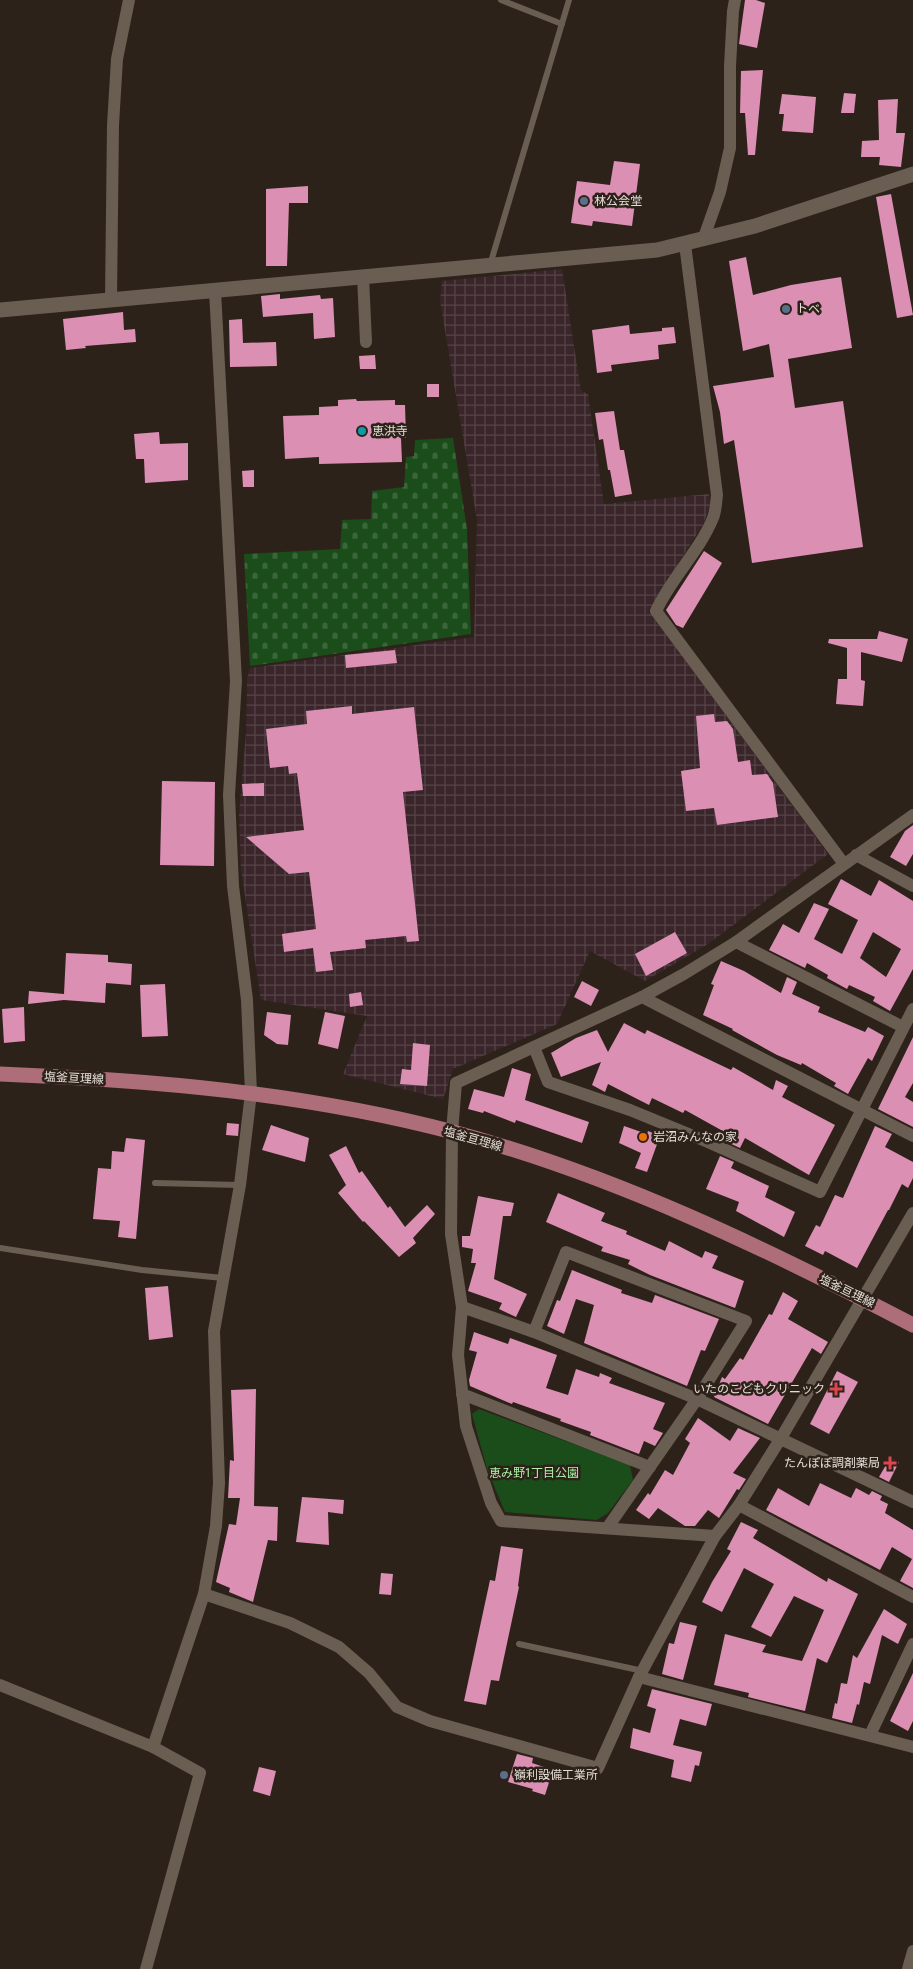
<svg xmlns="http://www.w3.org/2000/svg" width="913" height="1969" viewBox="0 0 913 1969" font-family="'Roboto Condensed','Noto Sans JP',sans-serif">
<defs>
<pattern id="industrial-grid" width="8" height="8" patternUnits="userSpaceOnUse" patternTransform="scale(1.25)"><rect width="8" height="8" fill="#39252a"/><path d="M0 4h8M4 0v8" fill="none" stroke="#564448"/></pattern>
<pattern id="cemetery-stones" width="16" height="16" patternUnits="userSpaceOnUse" patternTransform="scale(1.25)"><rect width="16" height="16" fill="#1a4d1a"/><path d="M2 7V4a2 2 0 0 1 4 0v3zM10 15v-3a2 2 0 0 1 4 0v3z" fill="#3b663b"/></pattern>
</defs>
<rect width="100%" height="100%" fill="#2d2219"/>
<!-- industrial -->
<polygon fill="url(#industrial-grid)" points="562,269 581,391 588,394 604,504 709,494 710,507 703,524 649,611 828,854 708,944 645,981 590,951 557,1024 453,1069 443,1099 343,1074 367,1016 261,1000 241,870 239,814 246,733 247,679 250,668 474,637 477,520 440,301 442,281"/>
<!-- cemetery -->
<polygon fill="url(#cemetery-stones)" points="453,438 467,529 471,634 250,666 244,554 340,549 342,520 371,519 372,491 404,487 406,457 414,456 415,440"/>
<!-- park -->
<polygon fill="#1a4d1a" points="479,1409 630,1465 633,1480 608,1513 597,1520 505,1512 487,1469 472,1414"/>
<!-- building -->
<g fill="#da8fb3" fill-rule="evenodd">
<polygon points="745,0 756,0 765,3 757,48 739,44"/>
<polygon points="763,70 755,155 748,155 745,113 740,113 741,71"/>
<polygon points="844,93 856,94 854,113 841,113"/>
<polygon points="782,94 816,97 813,133 782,131 784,114 779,114"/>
<polygon points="898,99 896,133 905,133 901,167 879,165 880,157 861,157 862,141 879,140 878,100"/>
<polygon points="614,161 640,164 632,226 593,221 592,226 571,223 577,181 610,185"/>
<polygon points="308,186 308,203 289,203 287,266 266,266 266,189"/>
<polygon points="891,194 913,315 897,318 876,197"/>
<polygon points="746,257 753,295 791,285 841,277 852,348 788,359 795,408 843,401 863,547 752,563 734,440 724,444 720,412 713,386 774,377 769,344 743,351 729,261"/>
<polygon points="280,294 280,299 320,295 321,299 333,298 335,337 314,339 313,313 263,317 261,296"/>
<polygon points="123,312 124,330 135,329 136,342 85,346 86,348 66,350 63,319"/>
<polygon points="242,319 243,343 276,342 277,366 230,367 229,320"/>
<polygon points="629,325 630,334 662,331 662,328 674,327 676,343 658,345 659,359 611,365 612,371 597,373 592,330"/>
<polygon points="375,355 376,369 360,369 359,356"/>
<rect x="427" y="384" width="12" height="13"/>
<polygon points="356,399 357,401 395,400 395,405 405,405 406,438 401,438 402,462 319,464 319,457 285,459 283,416 319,415 319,407 338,406 338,400"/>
<polygon points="614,411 620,450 624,450 632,494 615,497 610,470 608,470 603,439 599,440 595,413"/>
<polygon points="159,432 160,444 188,443 188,480 145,483 144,459 136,459 134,434"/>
<polygon points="254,470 254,487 243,487 242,471"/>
<polygon points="704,551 722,563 683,628 676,625 666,610"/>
<polygon points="879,631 908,639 902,662 861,652 861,680 865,681 863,706 836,704 838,679 847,679 847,648 828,643 829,639 877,639"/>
<polygon points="395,650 397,663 346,668 345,655"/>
<polygon points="352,706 352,714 414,707 423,790 403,792 419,941 407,942 406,936 365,940 366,948 330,952 333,970 316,972 313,948 284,952 282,934 316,929 309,872 289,874 246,837 304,830 297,773 289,774 288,766 270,768 266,729 307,724 306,711"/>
<polygon points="714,714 715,722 727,721 733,729 738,762 750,760 752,775 767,774 773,783 778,817 717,825 714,808 686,811 681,771 700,768 696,716"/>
<polygon points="162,781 215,782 214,866 160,865"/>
<polygon points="264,783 264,796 243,796 242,784"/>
<polygon points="913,825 913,854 906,866 890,857 905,831"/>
<path d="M841,879L871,896L879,880L913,901V969L890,1011L873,1001L875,997L849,985L847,989L827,978L828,975L807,963L805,968L769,950L783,924L799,933L814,903L829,909L814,939L842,954L858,920L828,904ZM873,932L901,949L886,977L860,958Z"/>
<polygon points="675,932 687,953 646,976 635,954"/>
<polygon points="66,953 108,955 108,962 132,964 131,985 106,983 105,1003 64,1000 28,1004 29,991 64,994"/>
<polygon points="721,961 744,971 781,993 787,977 797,982 792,994 820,1007 818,1012 865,1032 868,1027 884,1036 872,1061 868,1058 848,1094 834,1086 836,1083 802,1063 801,1065 777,1055 732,1030 733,1029 703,1015 714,985 711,984"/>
<polygon points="582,981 599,990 591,1006 574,997"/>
<polygon points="165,984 168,1036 142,1037 140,985"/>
<polygon points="361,992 363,1005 350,1007 349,994"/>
<polygon points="24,1007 25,1041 4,1043 2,1009"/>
<polygon points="267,1012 291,1015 288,1045 277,1044 264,1035"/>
<polygon points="325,1012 345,1016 338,1049 318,1044"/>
<polygon points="624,1023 645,1034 647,1030 731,1070 733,1067 773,1090 776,1080 788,1086 782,1097 835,1125 809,1175 745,1138 740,1148 727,1142 730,1135 685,1110 683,1113 652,1098 649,1105 608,1084 605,1092 592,1085 601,1062 561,1077 551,1053 576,1038 597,1030 608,1052"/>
<polygon points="913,1037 913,1083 905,1097 913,1102 913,1127 878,1109"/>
<polygon points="413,1043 430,1045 427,1086 400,1084 402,1069 411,1070"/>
<polygon points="512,1068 531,1074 525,1100 589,1122 582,1143 516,1120 515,1123 484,1111 483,1113 468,1109 474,1089 504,1097"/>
<polygon points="227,1123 239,1124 238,1136 226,1135"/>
<polygon points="271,1125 309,1138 305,1162 262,1150"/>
<polygon points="624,1126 647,1134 648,1131 660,1136 647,1172 635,1168 641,1153 619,1143"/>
<polygon points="875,1126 892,1134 885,1147 913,1162 913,1178 908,1188 902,1184 889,1210 888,1210 857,1268 825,1251 823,1255 805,1246 816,1225 820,1227 835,1195 843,1198"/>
<polygon points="126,1138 145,1140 136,1239 118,1237 120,1221 93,1219 98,1168 111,1169 112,1151 124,1152"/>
<polygon points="346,1146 359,1173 362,1171 388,1208 390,1206 405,1227 427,1205 435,1214 413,1238 416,1243 399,1257 364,1221 363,1222 338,1193 346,1185 329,1155"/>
<polygon points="720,1156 734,1162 731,1168 769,1186 765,1197 795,1212 784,1237 736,1211 739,1202 706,1189"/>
<polygon points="558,1193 605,1213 601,1221 627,1231 626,1234 665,1251 669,1241 702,1258 705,1251 718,1256 712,1268 744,1281 735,1308 650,1275 628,1264 630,1260 601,1251 603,1247 546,1222"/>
<polygon points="478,1196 514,1203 511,1216 503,1216 494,1279 527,1294 516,1317 499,1309 502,1303 468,1291 476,1263 471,1263 473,1249 462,1247 462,1236 470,1236"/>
<polygon points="572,1270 622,1290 621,1293 652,1303 655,1295 719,1319 705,1351 701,1350 687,1386 584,1343 594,1305 576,1299 564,1334 547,1326 557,1300 560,1301"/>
<polygon points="168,1286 173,1337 149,1340 145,1288"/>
<polygon points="783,1292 798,1301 788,1319 828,1342 821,1354 812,1348 768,1424 714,1397 722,1377 725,1379 740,1358 743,1360 769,1314 772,1315"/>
<polygon points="474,1332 508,1344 510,1338 557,1355 546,1388 568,1395 576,1369 599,1377 600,1373 612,1378 609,1383 665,1403 653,1429 663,1433 655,1446 644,1441 639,1454 590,1435 591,1432 560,1421 561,1419 513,1402 512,1404 470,1386 469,1380 477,1352 469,1350"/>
<polygon points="837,1371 858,1382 829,1434 810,1424"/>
<polygon points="256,1389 254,1506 278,1507 277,1541 268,1540 253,1602 229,1592 230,1588 216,1582 229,1524 236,1525 240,1498 228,1498 230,1460 234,1461 231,1390"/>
<polygon points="698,1418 730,1441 738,1428 760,1438 733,1473 746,1479 739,1490 737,1489 719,1518 708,1510 695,1526 685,1526 658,1508 649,1519 636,1510 648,1493 650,1495 665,1470 673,1475 690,1443 685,1439"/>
<polygon points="890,1458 899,1462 889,1482 879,1477"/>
<polygon points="820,1483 851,1498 856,1488 869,1495 872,1491 882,1496 880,1500 888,1504 885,1513 913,1530 913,1588 900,1581 912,1559 892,1547 880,1570 766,1510 778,1488 809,1506"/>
<polygon points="302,1497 344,1500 343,1514 328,1512 329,1545 296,1542"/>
<polygon points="741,1522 758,1530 753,1538 827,1582 828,1578 858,1594 827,1663 817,1658 805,1711 748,1697 749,1693 714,1685 725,1634 766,1645 762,1652 802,1661 824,1610 794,1596 771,1637 751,1627 774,1584 744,1568 722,1612 702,1602 712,1582 731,1551 727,1549"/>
<polygon points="501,1546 523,1549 518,1586 519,1587 499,1681 491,1680 486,1705 464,1701 490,1580 495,1581"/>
<polygon points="381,1573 393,1574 391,1595 379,1594"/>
<polygon points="884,1609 907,1624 898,1644 882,1635 870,1684 864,1682 859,1705 857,1704 852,1723 832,1718 835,1703 837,1704 841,1683 847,1684 853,1655 857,1658"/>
<polygon points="680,1622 697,1626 683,1680 662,1674 669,1643 674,1644"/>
<polygon points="913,1673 913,1721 908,1731 890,1721"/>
<polygon points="652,1689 712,1704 706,1726 680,1719 673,1745 702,1752 699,1766 695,1765 691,1782 671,1777 674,1760 630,1748 633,1728 650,1733 656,1709 647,1706"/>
<polygon points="517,1754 533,1758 532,1763 553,1770 545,1795 532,1791 533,1789 508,1782"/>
<polygon points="259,1767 276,1771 270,1796 253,1791"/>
</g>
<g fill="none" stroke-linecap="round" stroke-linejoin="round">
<!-- service -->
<g stroke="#6a5e53" stroke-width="6">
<polyline points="501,0 562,24"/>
<polyline points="490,265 569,0"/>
<polyline points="155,1183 240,1185"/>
<polyline points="0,1248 142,1270 223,1278"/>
<polyline points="519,1644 643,1671"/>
</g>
<!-- minor -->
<g stroke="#6a5e53" stroke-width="12">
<polyline points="703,240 720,192 730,148 730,66 733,11 735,0"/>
<path d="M685,244L717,495C716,502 716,511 713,518C699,552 671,578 656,611L844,864"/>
<polyline points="363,276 366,342"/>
<polyline points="111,299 113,125 117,59 129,0"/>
<polyline points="856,855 913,886"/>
<polyline points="736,942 903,1027"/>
<polyline points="642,997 913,1136"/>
<polyline points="534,1047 548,1082 630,1110 708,1142 820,1192 913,1009"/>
<polyline points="462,1307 534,1332 697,1399 913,1502"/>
<polyline points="534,1332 566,1252 746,1321 697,1399 608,1527"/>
<polyline points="462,1394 650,1467"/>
<polyline points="739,1505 913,1597"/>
<polyline points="715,1536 501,1521 491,1503 466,1426 458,1355 462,1307 451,1234 452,1132 456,1083 642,997 684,974 736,942 913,815"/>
<polyline points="204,1594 290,1623 339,1647 369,1673 397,1707 430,1721 598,1768 639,1677 715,1536 739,1505 781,1438 913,1213"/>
<polyline points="639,1677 913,1747"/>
<polyline points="0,1685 153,1747 200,1773 146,1969"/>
<polyline points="870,1735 913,1644"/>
<polyline points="153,1747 204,1594 216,1526 219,1483 214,1331 240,1185 251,1093 247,1000 233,886 229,795 236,681 215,291"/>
<polyline points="908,1969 913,1951"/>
</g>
<!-- tertiary -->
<polyline stroke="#6a5e53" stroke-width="15" points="0,310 657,250 755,226 913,174"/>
<!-- primary -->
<path stroke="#ad6e79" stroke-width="15" d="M0,1074C152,1080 305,1093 453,1132C614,1175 765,1248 913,1325"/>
</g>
<!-- markers -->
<g fill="#5c6f8a" stroke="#2d2219" stroke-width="2">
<circle cx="584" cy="201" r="5"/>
<circle cx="786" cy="309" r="5"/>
<circle cx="504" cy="1775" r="5"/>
</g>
<circle fill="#0f9aa8" stroke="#2d2219" stroke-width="2" cx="362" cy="431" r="5"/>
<circle fill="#e8710a" stroke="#2d2219" stroke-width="2" cx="643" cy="1137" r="5"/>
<g fill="#e0444e" stroke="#2d2219" stroke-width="2">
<path d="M833.5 1381.5h5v5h5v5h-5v5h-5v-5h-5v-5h5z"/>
<path d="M887.5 1455.5h5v5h5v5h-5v5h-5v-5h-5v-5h5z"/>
</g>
<g text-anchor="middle" stroke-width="5" stroke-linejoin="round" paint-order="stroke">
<!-- poi labels -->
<g font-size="12" fill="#e4ddd7" stroke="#2d2219" text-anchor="start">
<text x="594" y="205">林公会堂</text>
<text x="796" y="313">トベ</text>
<text x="372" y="435">恵洪寺</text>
<text x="653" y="1141">岩沼みんなの家</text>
<text x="825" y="1393" text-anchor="end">いたのこどもクリニック</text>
<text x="880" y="1467" text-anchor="end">たんぽぽ調剤薬局</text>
<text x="514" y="1779">嶺利設備工業所</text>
</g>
<!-- street labels -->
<g font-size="12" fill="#e4ddd7" stroke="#2d2219">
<text transform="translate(74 1078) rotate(3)" y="4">塩釜亘理線</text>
<text transform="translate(473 1139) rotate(16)" y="4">塩釜亘理線</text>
<text transform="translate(847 1291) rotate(26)" y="4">塩釜亘理線</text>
</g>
<!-- park labels -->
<g font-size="12" fill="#a9f5a6" stroke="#2d2219">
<text x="534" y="1477">恵み野1丁目公園</text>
</g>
</g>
</svg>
